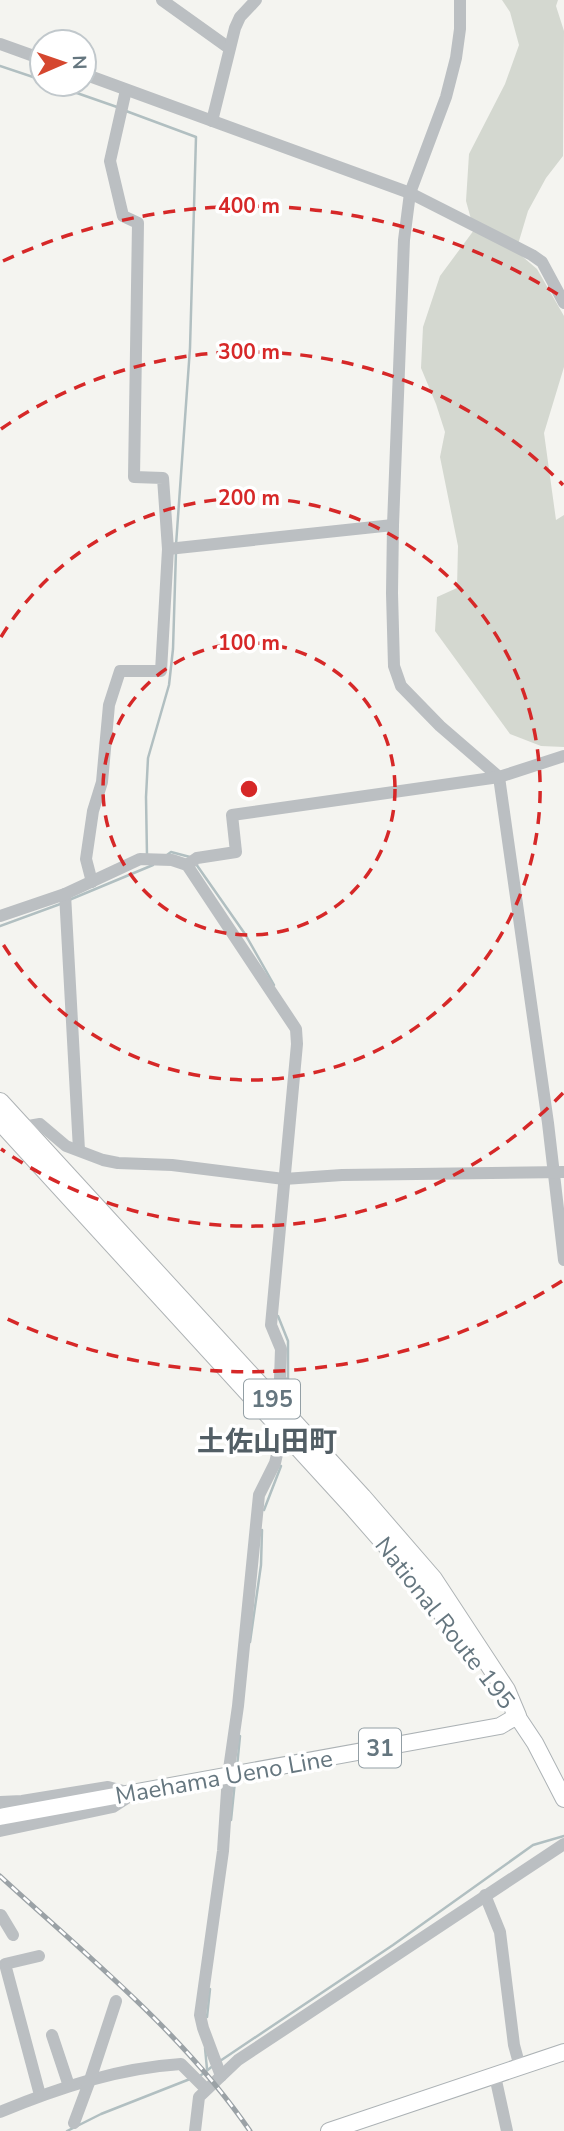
<svg xmlns="http://www.w3.org/2000/svg" width="564" height="2131" viewBox="0 0 564 2131" font-family="'Nunito Sans','Noto Sans JP',sans-serif">
<rect width="100%" height="100%" fill="#f4f4f0"/>
<!-- green -->
<polygon fill="#d4d8d0" points="502,0 558,0 556,6 564,31 563,156 546,178 528,211 516,251 537,269 564,316 564,367 544,433 556,520 564,515 564,747 541,746 510,734 435,631 437,597 457,588 458,546 440,457 445,432 436,404 421,368 423,327 440,276 474,230 466,201 469,154 505,84 519,45 510,12"/>
<g fill="none" stroke-linecap="round" stroke-linejoin="round">
<!-- stream -->
<g stroke="#b1bfc1" stroke-width="2.5">
<polyline points="0,66 42,80"/>
<polyline points="51,84 117,107"/>
<polyline points="126,111 196,137 190,348 176,545"/>
<polyline points="167,855 171,852 190,857"/>
<polyline points="147,856 146,797 148,758 169,685 173,649 176,551"/>
<polyline points="196,864 245,934 274,985"/>
<polyline points="69,900 153,865"/>
<polyline points="0,926 63,903"/>
<polyline points="278,1316 288,1341 288,1379"/>
<polyline points="264,1510 281,1466"/>
<polyline points="250,1642 261,1565 262,1530"/>
<polyline points="237,1767 240,1736"/>
<polyline points="231,1820 235,1781"/>
<polyline points="207,2017 210,1989"/>
<polyline points="205,2048 207,2069"/>
<polyline points="220,2061 393,1945 533,1845 564,1836"/>
<polyline points="200,2076 214,2065"/>
<polyline points="67,2131 101,2114 190,2079"/>
</g>
<defs>
<g id="major">
<polyline points="0,1817 500,1726 517,1716 535,1743 564,1799"/>
<polyline points="329,2131 564,2052"/>
</g>
<g id="highway">
<polyline points="0,1102 362,1497 433,1579 506,1690 517,1716"/>
<polyline points="0,1121 353,1507 423,1587 445,1617"/>
</g>
</defs>
<!-- major casing -->
<use href="#major" stroke="#acb2b5" stroke-width="18"/>
<!-- highway casing -->
<use href="#highway" stroke="#aeb3b5" stroke-width="20"/>
<!-- minor -->
<g stroke="#bbbfc2" stroke-width="12">
<polyline points="162,0 229,48"/>
<polyline points="460,0 460,29 456,58 446,97 410,193 404,240 393,525 392,593 394,666 401,686 440,726 499,777 548,1123 564,1260"/>
<polyline points="0,44 42,59"/>
<polyline points="84,74 410,193 532,255 542,262 564,303"/>
<polyline points="212,121 235,28 240,17 256,0"/>
<polyline points="168,549 393,525"/>
<polyline points="187,865 197,858 236,852 232,815 499,777 564,756"/>
<polyline points="92,882 86,859 93,811 102,782 109,705 120,671 161,671 168,549 163,478 134,477 138,223 123,216 110,161 126,90"/>
<polyline points="65,894 79,1150"/>
<polyline points="0,916 65,894 140,859 172,860 187,865 296,1029 297,1044 271,1325 281,1349 280,1379 289,1389 290,1398 275,1463 259,1495 238,1706 228,1776 223,1851 200,2015 203,2028 221,2076"/>
<polyline points="17,1128 40,1124 66,1146 103,1160 118,1163 172,1165 284,1179 342,1175 564,1172"/>
<polyline points="0,1802 22,1801 108,1787 127,1792"/>
<polyline points="0,1831 113,1807 130,1796"/>
<polyline points="485,1895 500,1932 514,2045 520,2067"/>
<polyline points="1,1915 13,1935"/>
<polyline points="39,1956 5,1964 40,2095"/>
<polyline points="52,2035 69,2086"/>
<polyline points="495,2076 507,2131"/>
<path d="M0,2112C58,2088 118,2068 181,2064L206,2089"/>
<polyline points="74,2123 90,2080 116,2001"/>
<polyline points="195,2131 199,2097 238,2060 564,1844"/>
</g>
<!-- major -->
<use href="#major" stroke="#fff" stroke-width="16"/>
<!-- highway -->
<use href="#highway" stroke="#fff" stroke-width="18"/>
<defs>
<path id="rail" d="M0,1876C87,1956 183,2033 250,2131"/>
</defs>
<!-- rail casing -->
<use href="#rail" stroke="#9ba2a6" stroke-width="5"/>
<!-- rail -->
<use href="#rail" stroke="#fff" stroke-width="2.5" stroke-dasharray="8" stroke-linecap="butt"/>
</g>
<!-- distance rings -->
<g fill="none" stroke="#d62828" stroke-width="3.5" stroke-dasharray="12 9">
<circle cx="249" cy="789" r="146"/>
<path d="M1 637A291 291 0 1 1 1 941"/>
<path d="M563 1093A437 437 0 0 1 1 1149M1 429A437 437 0 0 1 563 485"/>
<path d="M562 1281A583 583 0 0 1 3 1317M3 261A583 583 0 0 1 562 297"/>
</g>
<g text-anchor="middle" stroke-width="7" stroke-linejoin="round" paint-order="stroke">
<!-- shield labels -->
<g fill="#fff" stroke="#939fa5" stroke-width="2">
<rect x="244" y="1379.5" width="56" height="39" rx="5"/>
<rect x="359" y="1728.5" width="42" height="39" rx="5"/>
</g>
<g font-size="23" font-weight="bold" fill="#65767f">
<text x="272" y="1407">195</text>
<text x="380" y="1756">31</text>
</g>
<!-- street labels -->
<g font-size="24" fill="#65767f" stroke="#fff">
<text transform="translate(445 1623) rotate(52)" y="8">National Route 195</text>
<text transform="translate(224 1777) rotate(-10)" y="8">Maehama Ueno Line</text>
</g>
<!-- quarter labels -->
<g font-size="28" font-weight="bold" fill="#525e65" stroke="#fff">
<text x="267" y="1451">土佐山田町</text>
</g>
</g>
<circle cx="249" cy="789" r="10" fill="#d62828" stroke="#fff" stroke-width="3.5"/>
<g font-size="21" text-anchor="middle" font-weight="bold" fill="#d62828" stroke="#fff" stroke-width="7" stroke-linejoin="round" paint-order="stroke">
<text x="249" y="213">400 m</text>
<text x="249" y="359">300 m</text>
<text x="249" y="505">200 m</text>
<text x="249" y="650">100 m</text>
</g>
<!-- north arrow -->
<g transform="translate(63 63) rotate(88)"><circle r="33" fill="#ffffff" stroke="#c1c8cc" stroke-width="2"/>
<path d="M0-5L12 26L0 18L-12 26Z" fill="#d5472f"/>
<text y="-10" font-size="19" font-weight="bold" text-anchor="middle" fill="#65767f">N</text>
</g>
</svg>
